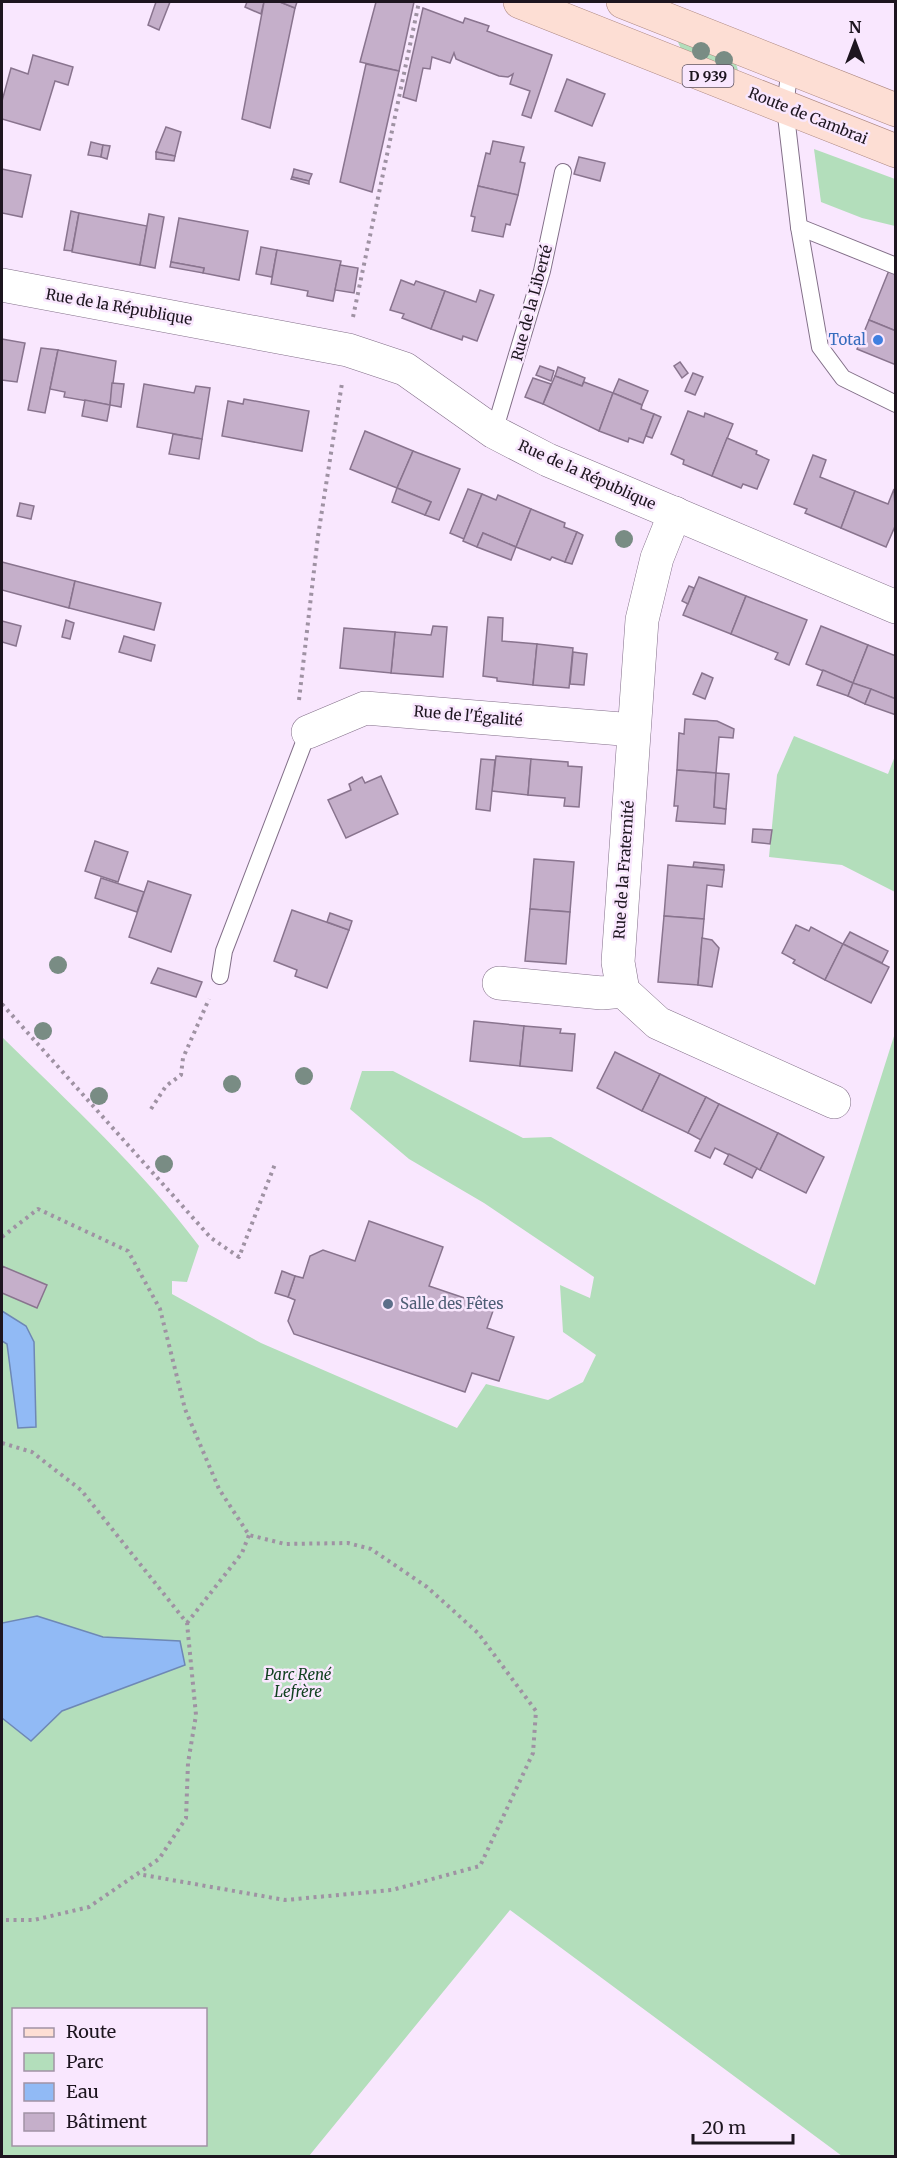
<svg xmlns="http://www.w3.org/2000/svg" width="897" height="2158" viewBox="0 0 897 2158" font-family="Merriweather,serif">
<rect width="100%" height="100%" fill="#f9e7fe"/>
<!-- green -->
<g fill="#b3debb" fill-rule="evenodd">
<polygon points="673,31 733,54 741,80 686,60"/>
<polygon points="814,149 895,179 895,226 862,218 821,202"/>
<polygon points="794,736 888,774 895,756 895,892 842,865 769,857 777,775"/>
<path d="M895,1033V2156H842L510,1910L309,2156H2V1037C70,1104 142,1169 199,1246L187,1282L172,1281V1294L261,1343L457,1428L486,1384L548,1400L583,1382L596,1355L563,1332L560,1285L590,1298L594,1277L484,1203L409,1159L350,1109L362,1071H393L523,1138L551,1137L815,1285ZM14,2010H206V2144H14Z"/>
</g>
<!-- water -->
<g fill="#91baf5" stroke="#6e88b5" stroke-width="1.5">
<polygon points="2,1311 26,1326 34,1342 36,1427 18,1428 7,1344 2,1341"/>
<polygon points="37,1616 103,1637 180,1641 185,1665 62,1711 31,1741 2,1718 2,1623"/>
</g>
<!-- building -->
<g fill="#c5afca" stroke="#89748e" stroke-width="1.5">
<polygon points="156,2 170,2 159,30 148,25"/>
<polygon points="247,2 264,2 261,14 245,7"/>
<polygon points="264,2 280,2 295,8 270,128 242,119"/>
<polygon points="280,2 297,2 295,8"/>
<polygon points="376,2 414,2 399,71 360,62"/>
<polygon points="423,8 463,23 465,18 489,26 487,31 552,55 531,118 522,115 530,91 510,84 513,74 508,77 499,76 463,62 456,59 454,53 450,63 432,57 430,69 423,68 416,101 403,97"/>
<polygon points="33,55 73,67 68,85 55,81 40,130 2,119 2,101 11,68 28,74"/>
<polygon points="366,64 399,71 372,192 340,182"/>
<polygon points="567,79 605,94 592,126 555,111"/>
<polygon points="166,127 181,132 175,156 156,152"/>
<polygon points="493,141 524,147 520,162 525,163 518,195 478,186 486,153 490,154"/>
<polygon points="91,142 103,145 101,157 88,155"/>
<polygon points="103,145 110,146 107,159 101,157"/>
<polygon points="156,152 175,156 174,161 156,159"/>
<polygon points="579,157 605,163 600,181 574,174"/>
<polygon points="2,169 31,175 22,217 2,213"/>
<polygon points="294,169 312,174 309,181 292,177"/>
<polygon points="292,177 309,181 309,184 291,179"/>
<polygon points="478,186 518,195 510,225 506,224 503,237 472,231 475,217 471,216"/>
<polygon points="71,211 79,213 72,251 64,250"/>
<polygon points="79,213 147,226 140,265 72,252"/>
<polygon points="149,214 164,217 155,268 140,265"/>
<polygon points="179,218 248,231 239,280 203,273 204,268 171,262"/>
<polygon points="261,247 277,250 272,277 256,274"/>
<polygon points="277,250 341,261 333,301 307,296 308,291 271,284"/>
<polygon points="896,253 896,331 869,320"/>
<polygon points="171,262 204,268 203,273 170,267"/>
<polygon points="340,265 358,268 354,293 335,290"/>
<polygon points="401,280 414,285 416,281 445,291 431,329 402,318 404,314 390,310"/>
<polygon points="480,290 494,295 477,341 463,336 462,340 431,329 445,291 476,302"/>
<polygon points="869,320 896,331 896,365 857,349"/>
<polygon points="2,339 25,343 17,382 2,380"/>
<polygon points="41,348 58,350 45,413 28,410"/>
<polygon points="58,350 116,361 110,405 64,397 65,392 50,389"/>
<polygon points="680,362 688,373 682,378 674,366"/>
<polygon points="540,366 554,371 551,381 536,375"/>
<polygon points="558,367 585,378 582,386 555,376"/>
<polygon points="693,373 703,377 695,395 685,391"/>
<polygon points="555,376 582,386 584,382 613,393 599,431 543,404"/>
<polygon points="533,378 551,384 543,404 525,397"/>
<polygon points="619,379 648,391 642,405 613,393"/>
<polygon points="112,383 124,384 121,407 110,405"/>
<polygon points="144,384 194,393 196,386 210,388 202,439 137,427"/>
<polygon points="613,393 642,405 641,409 654,414 643,443 629,438 628,442 599,431"/>
<polygon points="244,399 309,411 302,451 222,436 228,401 243,404"/>
<polygon points="85,400 110,405 107,421 82,416"/>
<polygon points="688,411 704,417 705,413 733,424 712,476 683,464 684,460 671,454"/>
<polygon points="654,414 661,417 652,438 646,436"/>
<polygon points="365,431 413,451 397,488 350,469"/>
<polygon points="173,434 202,439 199,459 169,454"/>
<polygon points="727,438 757,451 756,454 769,460 757,489 743,484 741,488 712,476"/>
<polygon points="413,451 460,469 439,520 425,515 431,502 397,488"/>
<polygon points="813,455 826,460 820,477 855,491 841,528 805,513 807,509 794,504"/>
<polygon points="397,488 431,502 425,515 392,502"/>
<polygon points="468,489 482,494 464,539 450,533"/>
<polygon points="894,489 896,524 886,547 841,528 855,491 888,504"/>
<polygon points="482,494 496,500 498,495 531,509 516,547 483,533 477,547 463,541"/>
<polygon points="20,503 34,506 31,519 17,516"/>
<polygon points="531,509 565,523 564,527 577,532 565,562 552,557 550,560 516,547"/>
<polygon points="577,532 583,535 572,564 565,562"/>
<polygon points="483,533 516,547 511,560 477,547"/>
<polygon points="2,562 75,581 69,608 2,590"/>
<polygon points="699,577 746,596 731,634 683,615"/>
<polygon points="75,581 161,603 154,630 69,608"/>
<polygon points="689,586 694,588 688,604 682,601"/>
<polygon points="746,596 807,620 789,665 775,659 778,653 731,634"/>
<polygon points="488,617 503,618 502,641 537,644 533,685 497,681 497,678 483,676"/>
<polygon points="66,620 74,623 70,639 62,637"/>
<polygon points="2,621 21,626 16,646 2,642"/>
<polygon points="433,626 447,627 443,677 391,673 395,632 431,635"/>
<polygon points="821,626 868,645 853,683 806,664"/>
<polygon points="344,628 395,632 391,673 340,668"/>
<polygon points="124,636 155,645 151,661 119,652"/>
<polygon points="537,644 573,648 569,688 533,685"/>
<polygon points="868,645 896,656 896,699 853,683"/>
<polygon points="573,652 587,654 584,685 570,684"/>
<polygon points="823,670 853,683 848,696 817,685"/>
<polygon points="702,673 713,678 705,699 693,694"/>
<polygon points="853,683 871,689 865,704 848,696"/>
<polygon points="871,689 896,699 896,715 865,704"/>
<polygon points="685,719 717,721 734,729 733,738 719,737 716,773 677,770 679,733 684,734"/>
<polygon points="496,756 531,759 528,795 492,791"/>
<polygon points="481,759 495,760 490,811 476,809"/>
<polygon points="531,759 568,762 568,766 582,767 579,807 564,806 565,798 528,795"/>
<polygon points="677,770 716,773 714,807 726,809 725,824 676,821 678,806 674,806"/>
<polygon points="716,773 729,774 726,809 714,807"/>
<polygon points="381,776 398,814 346,838 328,800 351,790 349,784 362,777 365,783"/>
<polygon points="753,829 772,830 770,844 752,842"/>
<polygon points="95,841 128,852 118,882 85,871"/>
<polygon points="534,859 574,862 570,912 530,909"/>
<polygon points="694,862 724,865 724,870 693,867"/>
<polygon points="668,865 724,870 722,887 707,885 704,919 664,916"/>
<polygon points="101,878 144,892 137,912 95,898"/>
<polygon points="148,881 191,895 171,952 129,937"/>
<polygon points="530,909 570,912 566,964 525,961"/>
<polygon points="292,910 349,930 327,988 295,976 297,970 274,961"/>
<polygon points="330,913 352,921 349,930 327,922"/>
<polygon points="664,916 704,919 698,985 658,982"/>
<polygon points="796,925 809,931 811,927 843,944 825,980 793,963 795,960 782,953"/>
<polygon points="850,932 888,951 882,963 843,944"/>
<polygon points="702,938 712,940 719,948 712,987 698,985"/>
<polygon points="843,944 889,967 871,1003 825,980"/>
<polygon points="158,968 202,982 196,997 151,983"/>
<polygon points="474,1021 524,1026 520,1066 470,1061"/>
<polygon points="524,1026 561,1029 560,1033 575,1034 572,1071 520,1066"/>
<polygon points="615,1052 660,1074 642,1111 597,1088"/>
<polygon points="660,1074 706,1097 688,1133 642,1111"/>
<polygon points="706,1097 719,1104 701,1140 688,1133"/>
<polygon points="719,1104 778,1133 760,1170 715,1148 710,1158 695,1151"/>
<polygon points="778,1133 824,1157 806,1193 760,1170"/>
<polygon points="729,1154 757,1168 752,1178 724,1164"/>
<polygon points="369,1221 443,1247 429,1286 494,1308 487,1328 514,1337 499,1381 472,1373 465,1392 294,1334 288,1321 295,1300 288,1297 295,1276 303,1278 310,1256 323,1250 355,1261"/>
<polygon points="2,1266 47,1285 37,1308 2,1293"/>
<polygon points="282,1271 295,1276 288,1297 275,1293"/>
</g>
<g fill="none" stroke-linecap="round" stroke-linejoin="round">
<defs>
<g id="service">
<polyline points="790,67 785,107 799,227 820,347 843,378 896,404"/>
<polyline points="799,227 896,266"/>
<polyline points="494,432 542,271 563,172"/>
<polyline points="220,976 224,951 308,732"/>
</g>
<g id="minor">
<polyline points="2,285 348,350 405,369 494,432 548,460 896,607"/>
<polyline points="675,513 657,558 642,620 618,962 623,991 658,1023 834,1102"/>
<polyline points="308,732 365,708 634,730"/>
<polyline points="499,983 602,993 623,991"/>
</g>
<g id="primary">
<polyline points="520,2 896,151"/>
<polyline points="623,2 896,110"/>
</g>
</defs>
<!-- service casing -->
<use href="#service" stroke="#826f88" stroke-width="18"/>
<!-- minor casing -->
<use href="#minor" stroke="#826f88" stroke-width="34"/>
<!-- primary casing -->
<use href="#primary" stroke="#ad8982" stroke-width="34"/>
<!-- path -->
<g stroke="#9f92a3" stroke-width="4" stroke-dasharray="3 4.5" stroke-linecap="butt">
<polyline points="353,317 419,2"/>
<polyline points="299,700 318,536 342,383"/>
<polyline points="2,1004 211,1238 239,1257 275,1164"/>
<polyline points="151,1109 166,1086 181,1075 183,1058 209,999"/>
<polyline points="2,1237 38,1209 128,1251 160,1309 185,1409 219,1489 249,1535 285,1544 348,1543 371,1549 427,1587 478,1633 536,1711 533,1753 480,1866 392,1890 285,1900 138,1874"/>
<polyline points="2,1443 32,1452 81,1490 187,1623 196,1715 188,1763 186,1818 159,1859 89,1907 34,1920 2,1920"/>
<polyline points="187,1623 242,1553 249,1535"/>
</g>
<!-- service -->
<use href="#service" stroke="#fff" stroke-width="16"/>
<!-- minor -->
<use href="#minor" stroke="#fff" stroke-width="33"/>
<!-- primary -->
<use href="#primary" stroke="#fdded4" stroke-width="33"/>
</g>
<!-- trees -->
<g fill="#798c84">
<circle cx="701" cy="51" r="9"/>
<circle cx="724" cy="60" r="9"/>
<circle cx="624" cy="539" r="9"/>
<circle cx="58" cy="965" r="9"/>
<circle cx="43" cy="1031" r="9"/>
<circle cx="304" cy="1076" r="9"/>
<circle cx="232" cy="1084" r="9"/>
<circle cx="99" cy="1096" r="9"/>
<circle cx="164" cy="1164" r="9"/>
</g>
<!-- markers -->
<circle fill="#3f7fe0" stroke="#f9e7fe" stroke-width="2" cx="878" cy="340" r="6"/>
<circle fill="#5c6f8a" stroke="#f9e7fe" stroke-width="2" cx="388" cy="1304" r="6"/>
<g text-anchor="middle" stroke-width="5" stroke-linejoin="round" paint-order="stroke">
<!-- shield labels -->
<rect fill="#f9e7fe" stroke="#5f5462" stroke-width="1.5" x="682.5" y="65" width="51" height="22" rx="4.5"/>
<g font-size="14" font-weight="bold" fill="#1d151f">
<text x="708" y="81">D 939</text>
</g>
<!-- street labels -->
<g font-size="15" fill="#1d151f" stroke="#f9e7fe">
<text transform="translate(808 116) rotate(22)" y="5">Route de Cambrai</text>
<text transform="translate(532 303) rotate(-75)" y="5">Rue de la Liberté</text>
<text transform="translate(119 307) rotate(10)" y="5">Rue de la République</text>
<text transform="translate(587 475) rotate(24)" y="5">Rue de la République</text>
<text transform="translate(468 716) rotate(5)" y="5">Rue de l'Égalité</text>
<text transform="translate(624 870) rotate(-86)" y="5">Rue de la Fraternité</text>
</g>
<!-- shop labels -->
<g font-size="15" fill="#366cbe" stroke="#f9e7fe" text-anchor="end">
<text x="866" y="345">Total</text>
</g>
<!-- service labels -->
<g font-size="15" fill="#4e5e75" stroke="#f9e7fe" text-anchor="start">
<text x="400" y="1309">Salle des Fêtes</text>
</g>
<!-- park labels -->
<g font-size="15" font-style="italic" fill="#114120" stroke="#f9e7fe">
<text x="298" y="1680">Parc René<tspan x="298" dy="17">Lefrère</tspan></text>
</g>
</g>
<!-- border -->
<rect width="897" height="2158" fill="none" stroke="#1d151f" stroke-width="6"/>
<!-- legend -->
<rect x="12" y="2008" width="195" height="138" fill="#f9e7fe" stroke="#a193a5" stroke-width="1.5"/>
<rect x="24" y="2028" width="30" height="9" fill="#fdded4" stroke="#a193a5" stroke-width="1.5"/>
<text x="66" y="2038" font-size="18" fill="#1d151f">Route</text>
<rect x="24" y="2053" width="30" height="18" fill="#b3debb" stroke="#a193a5" stroke-width="1.5"/>
<text x="66" y="2068" font-size="18" fill="#1d151f">Parc</text>
<rect x="24" y="2083" width="30" height="18" fill="#91baf5" stroke="#a193a5" stroke-width="1.5"/>
<text x="66" y="2098" font-size="18" fill="#1d151f">Eau</text>
<rect x="24" y="2113" width="30" height="18" fill="#c5afca" stroke="#a193a5" stroke-width="1.5"/>
<text x="66" y="2128" font-size="18" fill="#1d151f">Bâtiment</text>
<!-- north arrow -->
<g transform="translate(855 42)" stroke="#f9e7fe" stroke-width="4.5" paint-order="stroke">
<path d="M0-4.5L10 22L0 15L-10 22Z" fill="#1d151f"/>
<text y="-9" font-size="16" font-weight="bold" text-anchor="middle" fill="#1d151f">N</text>
</g>
<!-- scale -->
<path d="M693 2134v9h100v-9" fill="none" stroke="#1d151f" stroke-width="3"/>
<text x="702" y="2134" font-size="18" fill="#1d151f" stroke="#f9e7fe" stroke-width="4.5" paint-order="stroke">20 m</text>
</svg>
